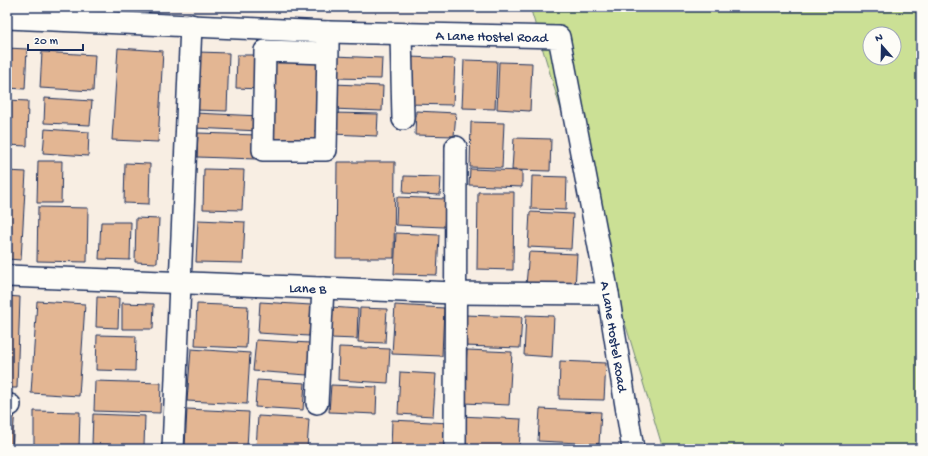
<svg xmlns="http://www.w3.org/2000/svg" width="928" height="456" viewBox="0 0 928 456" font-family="'Gochi Hand',sans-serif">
<rect width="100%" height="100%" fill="#f8eee3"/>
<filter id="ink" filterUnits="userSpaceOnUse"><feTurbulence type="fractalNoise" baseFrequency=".025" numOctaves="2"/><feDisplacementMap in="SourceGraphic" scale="8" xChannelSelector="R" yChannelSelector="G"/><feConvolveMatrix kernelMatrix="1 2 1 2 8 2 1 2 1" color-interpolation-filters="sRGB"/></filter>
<g filter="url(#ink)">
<!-- green -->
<path fill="#cbe095" stroke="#73887a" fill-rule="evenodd" d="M530,7H921V449H663ZM870,34H894V58H870Z"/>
<!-- building -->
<g fill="#e3b693" stroke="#1b2f5e">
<polygon points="7,48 27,49 25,89 7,88"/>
<polygon points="118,48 163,51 158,142 112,140"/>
<polygon points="42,52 95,55 93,91 40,88"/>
<polygon points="198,52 229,53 227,111 195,110"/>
<polygon points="270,54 325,55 323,145 269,145"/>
<polygon points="237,55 262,55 261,89 236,88"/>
<polygon points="334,56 382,58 381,79 333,78"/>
<polygon points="410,57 455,59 453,105 408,104"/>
<polygon points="464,60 497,61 495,109 462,108"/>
<polygon points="499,62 532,63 530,111 497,109"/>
<polygon points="333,84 383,86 382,111 332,109"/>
<polygon points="45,98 92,101 90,125 44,123"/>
<polygon points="7,100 28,101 27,146 7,145"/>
<polygon points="416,111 456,113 454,136 415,135"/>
<polygon points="194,113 260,116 260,131 194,128"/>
<polygon points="332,113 378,114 377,136 332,134"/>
<polygon points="471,122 504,123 502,168 470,167"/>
<polygon points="45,129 89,132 88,156 43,153"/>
<polygon points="198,133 257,135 256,159 197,157"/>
<polygon points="514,138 551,139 550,171 512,170"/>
<polygon points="38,161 62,161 61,203 37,203"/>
<polygon points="337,162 395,162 394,258 336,258"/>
<polygon points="125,163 150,164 149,204 124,203"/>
<polygon points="204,169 244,170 242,210 203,209"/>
<polygon points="470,169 522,171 522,187 469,185"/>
<polygon points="7,171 26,172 21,260 7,259"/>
<polygon points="404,176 441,177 440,195 403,193"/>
<polygon points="532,176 567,177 566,210 531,209"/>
<polygon points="478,192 514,192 513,270 477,269"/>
<polygon points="397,197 446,199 444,227 396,225"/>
<polygon points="38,207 88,208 87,262 37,261"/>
<polygon points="530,212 573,214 571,249 528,247"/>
<polygon points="136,218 159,219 157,263 135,262"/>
<polygon points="198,220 245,222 243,263 196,262"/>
<polygon points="101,222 131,222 130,260 99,259"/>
<polygon points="396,233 439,235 437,275 394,274"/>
<polygon points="529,252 577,254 575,288 526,285"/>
<polygon points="7,296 20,297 17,388 7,388"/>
<polygon points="97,297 119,298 118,328 96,327"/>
<polygon points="37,301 85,304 79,396 31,393"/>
<polygon points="260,302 311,305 309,336 258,333"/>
<polygon points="122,303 154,304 153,329 122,329"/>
<polygon points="197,304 248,306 246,348 195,346"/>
<polygon points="395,305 444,308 442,356 392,354"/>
<polygon points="331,307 358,309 357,339 330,338"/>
<polygon points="360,308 387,309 385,343 358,342"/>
<polygon points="465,315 522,317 520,348 464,346"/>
<polygon points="526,315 554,316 552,357 524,355"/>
<polygon points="97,335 136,336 135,371 96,370"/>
<polygon points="256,340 310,343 307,375 253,371"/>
<polygon points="339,347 390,349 388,383 338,380"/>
<polygon points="191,349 250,353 247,404 187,401"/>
<polygon points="467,350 512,352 509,405 464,403"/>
<polygon points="560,361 606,363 604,400 559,399"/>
<polygon points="400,372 436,374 433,416 398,414"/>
<polygon points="257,380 305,383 303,410 255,407"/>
<polygon points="95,381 161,383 160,413 94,411"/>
<polygon points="331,385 377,387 376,414 329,412"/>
<polygon points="7,409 15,409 12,449 7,449"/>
<polygon points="187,409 249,412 247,448 185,446"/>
<polygon points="540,409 601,412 599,444 538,441"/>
<polygon points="34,411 80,412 79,449 34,449"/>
<polygon points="93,414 145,416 144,446 92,444"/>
<polygon points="258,416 309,419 307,449 256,449"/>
<polygon points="460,416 521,419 519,449 459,449"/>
<polygon points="392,420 450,423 449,449 391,449"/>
</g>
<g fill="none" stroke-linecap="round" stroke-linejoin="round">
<defs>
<g id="street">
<path id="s1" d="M7,18L328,32L559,37L608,294L633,449"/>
<polyline points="401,34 403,119"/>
<polyline points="327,53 265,51 263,150 326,150 328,47 328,32"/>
<path id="s2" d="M7,276L455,293L608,294"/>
<polyline points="317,403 323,288"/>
<polyline points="7,405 10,405"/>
<polyline points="173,449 191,25"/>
<polyline points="455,449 456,147"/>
</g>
</defs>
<!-- street casing -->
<use href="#street" stroke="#1b2f5e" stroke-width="24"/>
<!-- street -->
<use href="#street" stroke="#fdfcf7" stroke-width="21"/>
</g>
</g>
<g text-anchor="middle" stroke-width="3" stroke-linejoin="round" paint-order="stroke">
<!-- street labels -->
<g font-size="14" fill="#1b2f5e" stroke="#fdfcf7">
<text dy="5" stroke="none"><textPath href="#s1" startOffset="485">A Lane Hostel Road</textPath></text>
<text dy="5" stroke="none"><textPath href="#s2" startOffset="301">Lane B</textPath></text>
<text dy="5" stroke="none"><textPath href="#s1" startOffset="857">A Lane Hostel Road</textPath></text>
</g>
</g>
<!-- margin -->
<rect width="928" height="456" fill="none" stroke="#fdfcf7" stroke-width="24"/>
<rect x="12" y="12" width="904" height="432" fill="none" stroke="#1b2f5e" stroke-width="1.5" filter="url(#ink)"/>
<!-- north arrow -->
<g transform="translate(882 46) rotate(340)"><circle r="19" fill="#fdfcf7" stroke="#a3aaba"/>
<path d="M0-3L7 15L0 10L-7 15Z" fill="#1b2f5e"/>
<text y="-6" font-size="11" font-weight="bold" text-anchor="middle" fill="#1b2f5e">N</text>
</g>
<!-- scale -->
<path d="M28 44v6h55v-6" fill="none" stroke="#1b2f5e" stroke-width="2"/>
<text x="34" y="44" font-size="12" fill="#1b2f5e" stroke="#fdfcf7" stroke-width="3" paint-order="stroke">20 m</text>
</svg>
